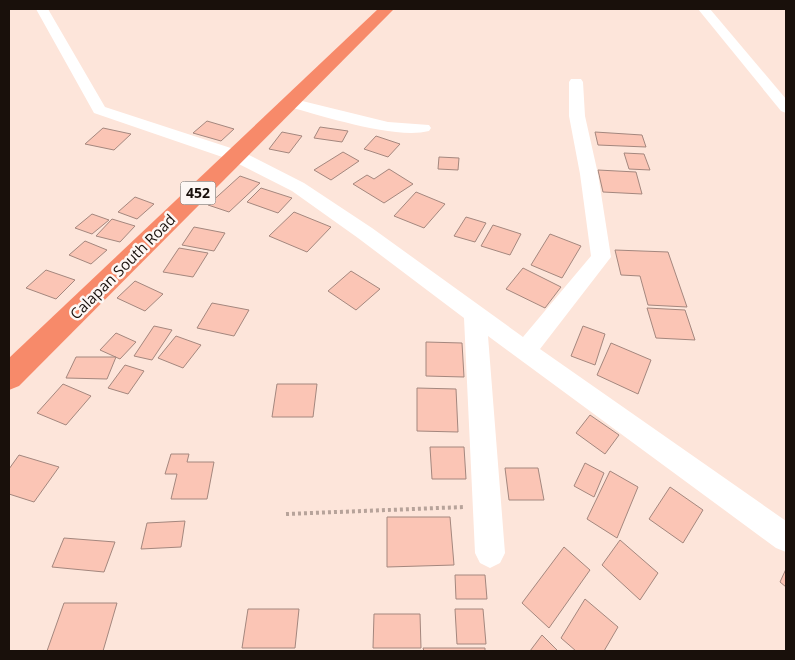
<svg xmlns="http://www.w3.org/2000/svg" width="795" height="660" viewBox="0 0 795 660" font-family="'Open Sans',sans-serif">
<rect width="100%" height="100%" fill="#fde5da"/>
<!-- building -->
<g fill="#fbc5b5" stroke="#a4877e">
<polygon points="207,121 234,129 221,141 193,133"/>
<polygon points="320,127 348,131 342,142 314,138"/>
<polygon points="103,128 131,134 114,150 85,144"/>
<polygon points="282,132 302,136 289,153 269,149"/>
<polygon points="595,132 642,135 646,147 598,145"/>
<polygon points="376,136 400,144 388,157 364,149"/>
<polygon points="343,152 359,161 331,180 314,170"/>
<polygon points="624,153 644,154 650,170 629,169"/>
<polygon points="439,157 459,158 458,170 438,169"/>
<polygon points="389,169 413,184 384,203 353,184 367,175 374,179"/>
<polygon points="598,170 636,172 642,194 603,192"/>
<polygon points="240,176 260,183 229,212 208,205"/>
<polygon points="261,188 292,198 278,213 247,202"/>
<polygon points="416,192 445,204 424,228 394,216"/>
<polygon points="135,197 154,204 137,219 118,212"/>
<polygon points="294,212 331,227 307,252 269,236"/>
<polygon points="92,214 109,220 92,234 75,228"/>
<polygon points="466,217 486,223 475,242 454,236"/>
<polygon points="112,219 135,226 120,242 96,236"/>
<polygon points="493,225 521,234 510,255 481,246"/>
<polygon points="194,227 225,233 214,251 182,245"/>
<polygon points="550,234 581,246 562,278 531,265"/>
<polygon points="85,241 107,250 91,264 69,255"/>
<polygon points="179,248 208,253 193,277 163,272"/>
<polygon points="615,250 668,252 687,307 648,305 640,276 621,275"/>
<polygon points="523,268 561,287 545,308 506,289"/>
<polygon points="46,270 75,280 56,299 26,288"/>
<polygon points="351,271 380,289 356,310 328,291"/>
<polygon points="135,281 163,294 145,311 117,298"/>
<polygon points="212,303 249,310 234,336 197,328"/>
<polygon points="647,308 685,310 695,340 656,338"/>
<polygon points="154,326 172,330 152,360 134,356"/>
<polygon points="583,326 605,334 595,365 571,356"/>
<polygon points="116,333 136,342 120,359 100,350"/>
<polygon points="176,336 201,345 183,368 158,358"/>
<polygon points="426,342 462,343 464,377 426,376"/>
<polygon points="611,343 651,360 638,394 597,375"/>
<polygon points="76,357 116,357 107,379 66,378"/>
<polygon points="125,365 144,371 128,394 108,388"/>
<polygon points="63,384 91,396 66,425 37,413"/>
<polygon points="277,384 317,384 313,417 272,417"/>
<polygon points="417,388 456,389 458,432 417,431"/>
<polygon points="590,415 619,435 605,454 576,433"/>
<polygon points="430,447 464,447 466,479 432,479"/>
<polygon points="171,454 189,454 187,462 214,462 207,499 171,499 177,474 165,474"/>
<polygon points="19,455 59,467 34,502 9,494 9,469"/>
<polygon points="585,463 604,473 594,497 574,486"/>
<polygon points="505,468 538,468 544,500 509,500"/>
<polygon points="610,471 638,487 617,538 587,519"/>
<polygon points="670,487 703,510 683,543 649,519"/>
<polygon points="387,517 450,517 454,565 387,567"/>
<polygon points="185,521 181,547 141,549 147,523"/>
<polygon points="64,538 115,542 104,572 52,567"/>
<polygon points="620,540 658,573 640,600 602,565"/>
<polygon points="564,547 590,570 549,628 522,603"/>
<polygon points="786,569 786,587 780,582"/>
<polygon points="455,575 485,575 487,599 456,599"/>
<polygon points="585,599 618,627 604,651 576,651 561,638"/>
<polygon points="64,603 117,603 103,651 47,651"/>
<polygon points="248,609 299,609 295,648 242,648"/>
<polygon points="455,609 483,609 486,644 457,644"/>
<polygon points="374,614 420,614 421,648 373,648"/>
<polygon points="542,635 558,651 530,651"/>
<polygon points="423,648 485,648 485,651 424,651"/>
</g>
<g fill="none" stroke-linecap="round" stroke-linejoin="round">
<!-- path -->
<polyline stroke="#b7a39a" stroke-width="4" stroke-dasharray="3 3" stroke-linecap="butt" points="286,514 464,507"/>
<!-- minor -->
<g fill="#fff" fill-rule="evenodd">
<polygon points="36,9 48,9 105,107 243,152 304,183 372,228 523,337 591,256 580,174 569,116 569,82 571,79 581,79 583,82 585,116 598,174 611,257 540,349 786,521 786,552 776,548 488,336 505,553 500,563 490,568 480,563 475,553 464,318 358,238 292,191 231,160 94,113"/>
<polygon points="698,9 710,9 786,99 786,113 781,111"/>
<path d="M290,98L388,122L429,125L431,128L429,131C394,140 321,115 285,106L282,103L285,100Z"/>
</g>
<!-- highway -->
<polygon fill="#f78a6a" fill-rule="evenodd" points="378,9 394,9 19,386 9,390 9,358"/>
</g>
<g text-anchor="middle" stroke-width="5" stroke-linejoin="round" paint-order="stroke">
<!-- shield labels -->
<rect fill="#fdf7f4" stroke="#5d5551" stroke-width="1" x="180.5" y="181.5" width="35" height="23" rx="4"/>
<g font-size="14" font-weight="bold" fill="#19100b">
<text x="198" y="198">452</text>
</g>
<!-- street labels -->
<g font-size="15" fill="#19100b" stroke="#fdf7f4">
<text transform="translate(123 267) rotate(-45)" y="5">Calapan South Road</text>
</g>
</g>
<!-- border -->
<rect width="795" height="660" fill="none" stroke="#19100b" stroke-width="20"/>
</svg>
